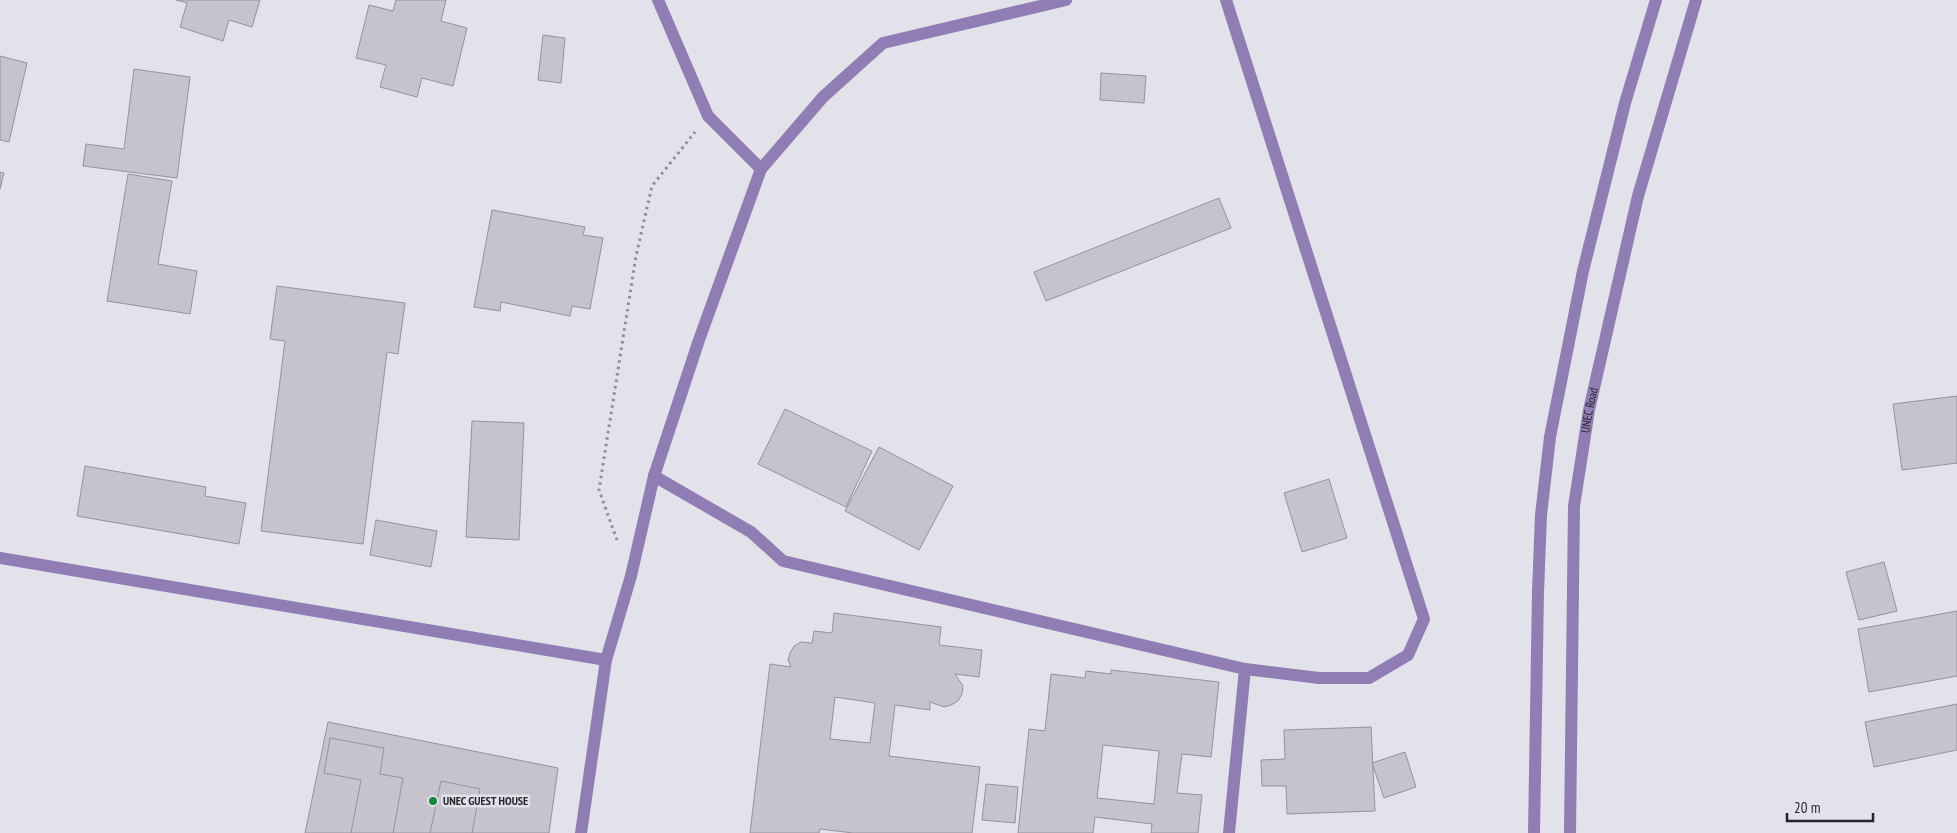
<svg xmlns="http://www.w3.org/2000/svg" width="1957" height="833" viewBox="0 0 1957 833" font-family="'PT Sans Narrow',sans-serif">
<rect width="100%" height="100%" fill="#e3e1ea"/>
<!-- building -->
<g fill="#c6c3cd" stroke="#95929b" fill-rule="evenodd">
<polygon points="176,0 260,0 252,27 229,20 223,41 180,27 187,3"/>
<polygon points="396,0 446,0 441,21 467,28 453,86 422,78 417,97 380,87 386,65 356,58 369,5 393,11"/>
<polygon points="543,35 565,38 561,83 538,80"/>
<polygon points="0,56 27,63 9,142 0,140"/>
<polygon points="134,69 190,77 177,178 83,166 86,144 124,149"/>
<polygon points="1101,73 1146,76 1144,103 1100,100"/>
<polygon points="0,172 4,173 0,189"/>
<polygon points="128,174 172,181 158,264 197,271 190,314 107,301"/>
<polygon points="1219,198 1231,228 1046,301 1034,272"/>
<polygon points="492,210 585,227 583,235 603,238 590,309 572,306 570,316 501,302 500,311 474,307"/>
<polygon points="277,286 405,303 398,354 387,352 363,544 261,531 285,341 270,339"/>
<polygon points="1957,396 1957,463 1902,470 1893,404"/>
<polygon points="785,409 872,451 846,507 758,464"/>
<polygon points="472,421 524,423 519,540 466,537"/>
<polygon points="879,447 953,486 919,550 845,511"/>
<polygon points="85,466 206,487 205,496 246,503 239,544 77,516"/>
<polygon points="1329,479 1347,538 1302,552 1284,493"/>
<polygon points="376,520 437,531 431,567 370,555"/>
<polygon points="1884,562 1897,611 1859,620 1846,572"/>
<polygon points="1957,611 1957,676 1869,692 1858,629"/>
<path d="M834,613L941,627L939,645L982,650L979,677L955,674L963,686L962,694L958,701L951,705L944,707L930,702V710L895,705L889,756L980,767L972,833H853L820,829L819,833H750L770,664L791,667L788,660L790,653L794,646L801,642L812,643L814,631L832,633ZM835,697L875,703L870,743L830,739Z"/>
<path d="M1111,670L1219,682L1211,757L1182,754L1177,793L1202,795L1198,833H1151L1152,824L1095,817L1093,833H1018L1029,729L1045,731L1051,674L1085,678L1086,671L1111,674ZM1103,745L1159,751L1154,804L1097,798Z"/>
<polygon points="1957,704 1957,750 1874,767 1865,722"/>
<polygon points="328,722 558,768 549,833 305,833"/>
<polygon points="1371,727 1375,811 1287,814 1286,786 1262,786 1261,760 1285,759 1284,730"/>
<polygon points="330,738 384,748 380,774 403,778 393,833 351,833 361,780 324,773"/>
<polygon points="1405,752 1416,787 1384,798 1372,763"/>
<polygon points="441,781 480,789 472,833 430,833"/>
<polygon points="986,784 1018,787 1015,823 982,820"/>
</g>
<g fill="none" stroke-linecap="round" stroke-linejoin="round">
<!-- path -->
<polyline stroke="#8e8d94" stroke-width="3" stroke-dasharray="2.5 4" stroke-linecap="butt" points="617,540 599,490 636,256 652,186 695,132"/>
<!-- minor -->
<g stroke="#8f7db4" stroke-width="12">
<polyline points="658,0 708,116 761,169"/>
<polyline points="654,476 751,532 783,561 1245,669 1319,678 1369,678 1408,655 1424,619 1226,0"/>
<polyline points="0,558 606,660"/>
<polyline points="581,833 606,660 631,576 654,476 699,340 761,169 823,97 883,43 1066,0"/>
<polyline points="1229,833 1245,669"/>
<polyline points="1534,833 1538,592 1541,515 1550,437 1583,271 1625,103 1656,0"/>
<path id="s1" d="M1570,833L1574,506L1589,410L1638,196L1696,0"/>
</g>
</g>
<!-- markers -->
<circle fill="#1a883f" stroke="#e3e1ea" stroke-width="2" cx="433" cy="801" r="5"/>
<g text-anchor="middle" stroke-width="5" stroke-linejoin="round" paint-order="stroke">
<!-- street labels -->
<g font-size="12" fill="#262529" stroke="#e3e1ea">
<text dy="4" stroke="none"><textPath href="#s1" startOffset="424">UNEC Road</textPath></text>
</g>
<!-- poi labels -->
<g font-size="12" font-weight="bold" fill="#262529" stroke="#e3e1ea" text-anchor="start">
<text x="443" y="805">UNEC GUEST HOUSE</text>
</g>
</g>
<!-- scale -->
<path d="M1787 813v8h86v-8" fill="none" stroke="#262529" stroke-width="2.5"/>
<text x="1794" y="813" font-size="15" fill="#262529" stroke="#e3e1ea" stroke-width="4" paint-order="stroke">20 m</text>
</svg>
